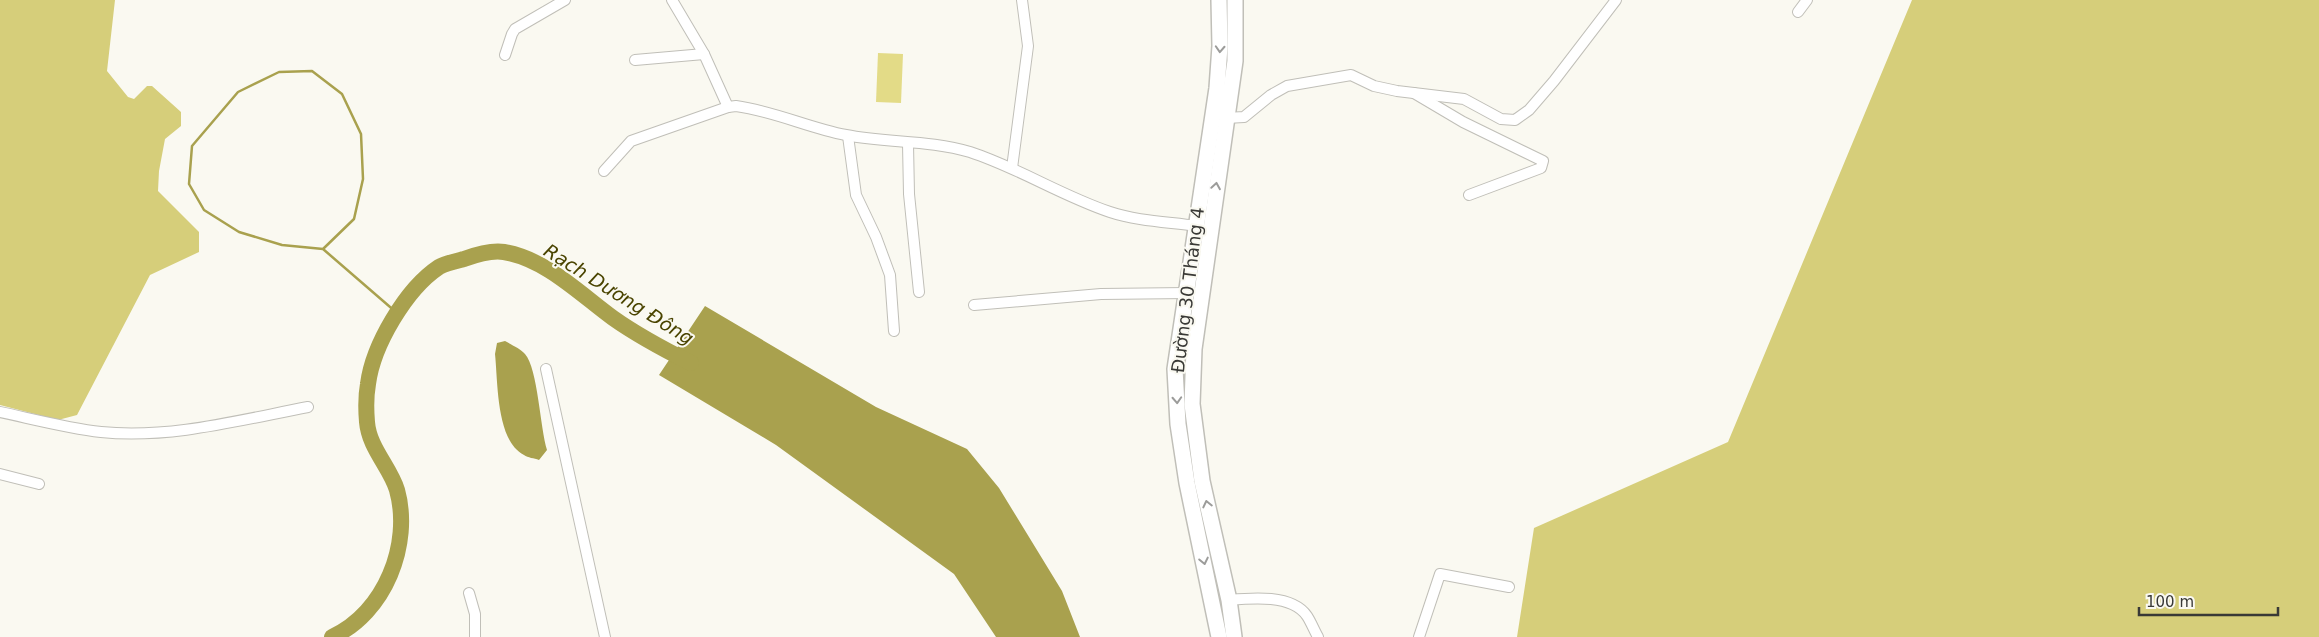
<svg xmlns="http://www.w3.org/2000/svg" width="2319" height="637" viewBox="0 0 2319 637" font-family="'DejaVu Sans',sans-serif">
<rect width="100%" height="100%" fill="#faf9f1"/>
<!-- green -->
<polygon fill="#e3db87" points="878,53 903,54 901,103 876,102"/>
<!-- forest -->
<g fill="#d6ce7a">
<polygon points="0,0 115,0 107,71 128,97 134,99 147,86 152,86 181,112 181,126 165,139 159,171 158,191 199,232 199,252 150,275 77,415 58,420 0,405"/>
<polygon points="1912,0 2319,0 2319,637 1517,637 1534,528 1728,442"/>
</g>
<!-- water -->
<g fill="#a9a14e">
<polygon points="705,306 876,407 967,449 999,488 1062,591 1080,637 996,637 954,574 776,445 659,375"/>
<path d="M505,341C512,345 521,349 525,354C538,369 540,428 547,450L539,460C534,458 528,458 524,455C496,441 498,382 495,354L497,343Z"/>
</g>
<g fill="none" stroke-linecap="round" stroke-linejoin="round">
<!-- stream -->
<polyline stroke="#a9a14e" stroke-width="2.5" points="323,249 354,219 363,179 361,134 342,94 312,71 279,72 238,92 192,146 189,184 204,210 239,232 282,245 323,249 397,313"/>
<!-- river -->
<path stroke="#a9a14e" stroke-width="16" d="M332,637C385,613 412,544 397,490C390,467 369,448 367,422C366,410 366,395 368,384C373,345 406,289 439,267C446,263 456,261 464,259C475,255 492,250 504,252C546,259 580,294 613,318C637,335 665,350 691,363"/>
<defs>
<g id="street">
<polyline points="672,0 704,54 728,107"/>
<polyline points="1798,12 1807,0"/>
<polyline points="505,55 512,34 515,29 565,0"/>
<polyline points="635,60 704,54"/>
<polyline points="1414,93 1463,122 1543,161 1541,168 1469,195"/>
<polyline points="1226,118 1244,117 1271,95 1287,86 1351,75 1374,86 1397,91 1464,99 1501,119 1515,120 1529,110 1554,81 1616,0"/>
<polyline points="848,136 856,195 876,237 890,275 894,331"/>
<polyline points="908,144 909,194 919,292"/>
<polyline points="1012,168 1028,46 1022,0"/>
<path d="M604,171L631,141L728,107L736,106C774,111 809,128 846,135C887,143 930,140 970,152C1019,168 1062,196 1110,212C1137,221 1168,222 1196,226"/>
<polyline points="974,305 1101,294 1187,293"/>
<polyline points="546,369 605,637"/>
<path d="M0,412C33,419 67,428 101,432C170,439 240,420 308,407"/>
<polyline points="0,474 39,484"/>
<polyline points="469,593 475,614 475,637"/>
<path d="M1229,600C1251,598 1292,594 1307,616C1311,622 1314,630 1318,637"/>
<polyline points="1419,637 1440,574 1509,587"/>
</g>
<g id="primary">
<polyline points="1219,637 1187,483 1178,424 1175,369 1217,88 1220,46 1219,0"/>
<polyline points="1234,637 1229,600 1202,481 1192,404 1194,349 1235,61 1235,0"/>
</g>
</defs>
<!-- street casing -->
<use href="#street" stroke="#c0bfb8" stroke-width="12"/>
<!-- primary casing -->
<use href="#primary" stroke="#c0bfb8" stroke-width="18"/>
<!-- street -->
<use href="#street" stroke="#fff" stroke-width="10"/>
<!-- primary -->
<use href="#primary" stroke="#fff" stroke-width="15"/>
</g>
<!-- one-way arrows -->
<defs><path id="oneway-chevron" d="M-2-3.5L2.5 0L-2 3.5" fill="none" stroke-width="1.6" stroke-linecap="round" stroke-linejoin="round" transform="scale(1.25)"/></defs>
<g stroke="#9c9c9a">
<use href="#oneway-chevron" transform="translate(1220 49) rotate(93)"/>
<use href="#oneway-chevron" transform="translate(1216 186) rotate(-81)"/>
<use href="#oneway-chevron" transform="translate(1177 400) rotate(87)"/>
<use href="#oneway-chevron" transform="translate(1207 504) rotate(-103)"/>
<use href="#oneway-chevron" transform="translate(1204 561) rotate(78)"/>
</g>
<g text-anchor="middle" stroke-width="4" stroke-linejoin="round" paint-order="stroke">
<!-- street labels -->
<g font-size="18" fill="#393936" stroke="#faf9f1">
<text transform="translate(1188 290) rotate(-83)" y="6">Đường 30 Tháng 4</text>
</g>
<!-- water labels -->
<g font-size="19" font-style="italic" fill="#4a4400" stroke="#faf9f1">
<text transform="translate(619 294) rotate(32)" y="7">Rạch Dương Đông</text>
</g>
</g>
<!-- scale -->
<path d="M2139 607v8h139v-8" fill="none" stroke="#393936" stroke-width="2.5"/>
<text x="2146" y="607" font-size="15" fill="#393936" stroke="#faf9f1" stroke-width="4" paint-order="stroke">100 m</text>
</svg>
